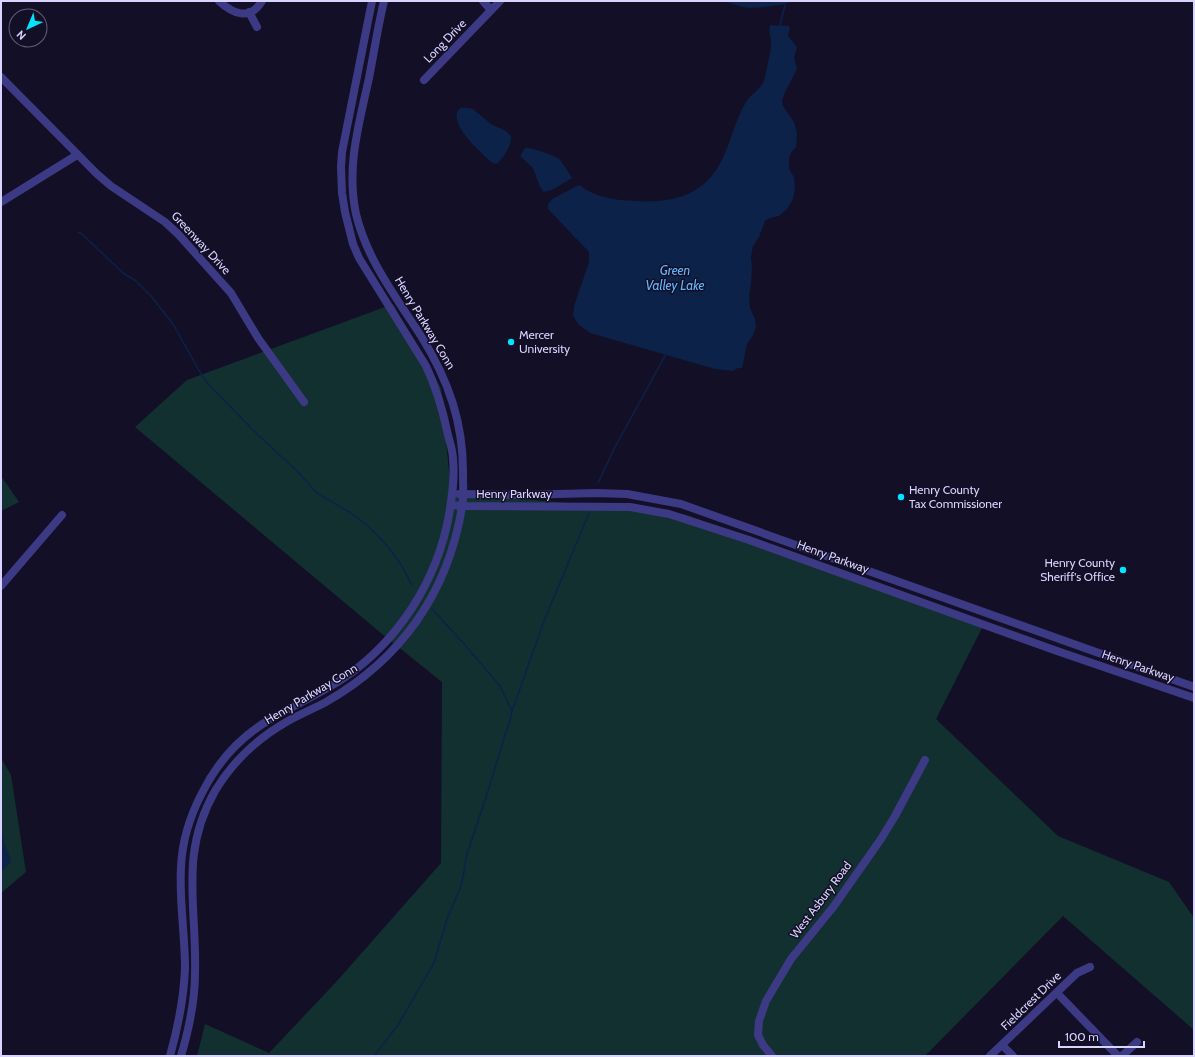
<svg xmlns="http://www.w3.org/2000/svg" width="1195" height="1057" viewBox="0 0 1195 1057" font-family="Cabin,sans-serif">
<rect width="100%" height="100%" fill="#130f26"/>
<!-- green -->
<g fill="#12302f">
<polygon points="393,304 441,388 451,492 684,514 984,624 936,719 1058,836 1169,882 1194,918 1194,1030 1063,916 925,1056 197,1056 205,1024 269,1053 337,981 441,863 442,682 382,634 135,427 187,380"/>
<polygon points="1,476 19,502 1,511"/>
<polygon points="1,758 11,775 26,872 1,893"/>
</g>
<!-- water -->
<g fill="#0c2248">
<path d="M725,1H792C785,5 779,5 771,6C751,9 745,9 725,1Z"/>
<path d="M770,25L789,26L790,28L788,36L797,47L794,58L797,69L795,73L785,92L782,101L783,106L794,122L797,133L796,147L792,151L789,158V169L794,177L795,189L793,199L787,209L779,216L770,218L765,221L759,237L753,246L751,257L752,268L751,284L749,296L750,308L755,319L756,327L753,335L747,344L742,368H738L733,371L715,369L590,333L578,324L573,315L574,306L589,262V252L548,209V204L552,199L579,185C596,198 615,200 636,201C669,203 700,197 718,167C730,147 734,122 746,102C751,94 760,90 764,81C765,79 772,45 771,43C771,36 768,32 770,25Z"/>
<path d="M461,108H469L473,109L491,124L506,131L511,136C512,146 504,156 498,163L495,164L491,162C480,151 450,127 458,110Z"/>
<path d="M525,148C531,147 554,155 559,159C562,162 570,174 572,178L554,189L544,192L540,187L533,168L521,157V154Z"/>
<polygon points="1,825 4,843 11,859 10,863 1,872"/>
</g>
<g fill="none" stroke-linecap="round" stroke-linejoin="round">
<!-- stream -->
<g stroke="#0c2248" stroke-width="1.5">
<polyline points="780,25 785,5"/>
<polyline points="78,232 82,234 123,273 136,281 151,296 173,324 201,374 209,385 257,434 297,471 317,493 351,513 368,526 379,537 389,548 402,566 412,586"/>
<polyline points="598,483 614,449 666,354"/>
<polyline points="432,609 465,645 500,686 512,711"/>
<polyline points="374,1056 398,1025 434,963 447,919 461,886 464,872 466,857 488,791 506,732 510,721 512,711 544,621 589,513"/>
</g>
<!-- minor -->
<g stroke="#3d3a85" stroke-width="8">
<path d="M219,1C233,14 250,21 262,1"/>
<polyline points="483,1 491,10"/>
<polyline points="249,12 257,27"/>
<polyline points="1,77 97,174 111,186 165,222 178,234 231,293 258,338 304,402"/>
<polyline points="424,80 500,1"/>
<polyline points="1,202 77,155"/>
<polyline points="459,494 520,495 596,493 627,494 681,504 1194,687"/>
<polyline points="451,505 462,506 630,507 669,514 749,540 1057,651 1194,698"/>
<polyline points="1,586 62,515"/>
<polyline points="1057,993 1118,1056"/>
<polyline points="1002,1045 1013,1056"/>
<path d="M170,1056C178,1027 184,998 185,968C185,934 179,901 181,867C182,842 190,816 202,793C217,763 240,737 269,720C294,705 320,694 344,678C399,640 437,581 449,515C452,497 455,478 453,459C453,451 450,443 448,435C443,411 437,389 426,366L359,258L353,244L345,212L342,193L341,167L342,152L372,1"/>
<path d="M181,1056C189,1029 195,1001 195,973C197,906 179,854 215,791C233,761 258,738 288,721C300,714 313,709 326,702C401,659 448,593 462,507C464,497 463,487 463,477C464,424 449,381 421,336C396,297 367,260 356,214C346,167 359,124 369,78C374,52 378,26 384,1"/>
<polyline points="772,1056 763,1045 758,1035 759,1021 766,1001 791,959 834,906 881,839 895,816 925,760"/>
<polyline points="990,1056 1077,973 1090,967"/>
<polyline points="1122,1056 1137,1042"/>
</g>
</g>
<!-- markers -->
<g fill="#00e5ff" stroke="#130f26" stroke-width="1.5">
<circle cx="511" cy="342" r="4"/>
<circle cx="901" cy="497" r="4"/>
<circle cx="1123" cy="570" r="4"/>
</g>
<g text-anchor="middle" stroke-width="3" stroke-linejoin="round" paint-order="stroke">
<!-- street labels -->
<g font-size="12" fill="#d9d4ff" stroke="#130f26">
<text transform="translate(445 41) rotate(-46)" y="4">Long Drive</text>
<text transform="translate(201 243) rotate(47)" y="4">Greenway Drive</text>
<text transform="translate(425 323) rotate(59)" y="4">Henry Parkway Conn</text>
<text x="514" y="498">Henry Parkway</text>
<text transform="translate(833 557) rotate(20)" y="4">Henry Parkway</text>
<text transform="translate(1138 666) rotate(19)" y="4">Henry Parkway</text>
<text transform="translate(311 694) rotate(-31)" y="4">Henry Parkway Conn</text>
<text transform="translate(821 900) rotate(-53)" y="4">West Asbury Road</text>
<text transform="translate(1031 1001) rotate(-44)" y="4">Fieldcrest Drive</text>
</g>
<!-- poi labels -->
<g font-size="12" fill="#d9d4ff" stroke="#130f26" text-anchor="start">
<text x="519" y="339">Mercer<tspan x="519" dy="14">University</tspan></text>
<text x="909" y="494">Henry County<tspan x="909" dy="14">Tax Commissioner</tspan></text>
<text x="1115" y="567" text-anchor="end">Henry County<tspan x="1115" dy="14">Sheriff's Office</tspan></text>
</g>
<!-- water labels -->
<g font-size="13" font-style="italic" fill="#62b6ff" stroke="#130f26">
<text x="675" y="275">Green<tspan x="675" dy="15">Valley Lake</tspan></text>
</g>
</g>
<!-- border -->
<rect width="1195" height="1057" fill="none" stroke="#d9d4ff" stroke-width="4"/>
<!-- north arrow -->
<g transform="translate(28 28) rotate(224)"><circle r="19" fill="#130f26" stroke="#625e7d"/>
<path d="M0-3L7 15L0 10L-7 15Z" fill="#00e5ff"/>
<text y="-6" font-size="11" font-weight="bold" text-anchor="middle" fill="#d9d4ff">N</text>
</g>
<!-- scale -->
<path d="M1059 1041v6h85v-6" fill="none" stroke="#d9d4ff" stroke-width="2"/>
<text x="1065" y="1041" font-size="12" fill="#d9d4ff" stroke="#130f26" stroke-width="3" paint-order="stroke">100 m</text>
</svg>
